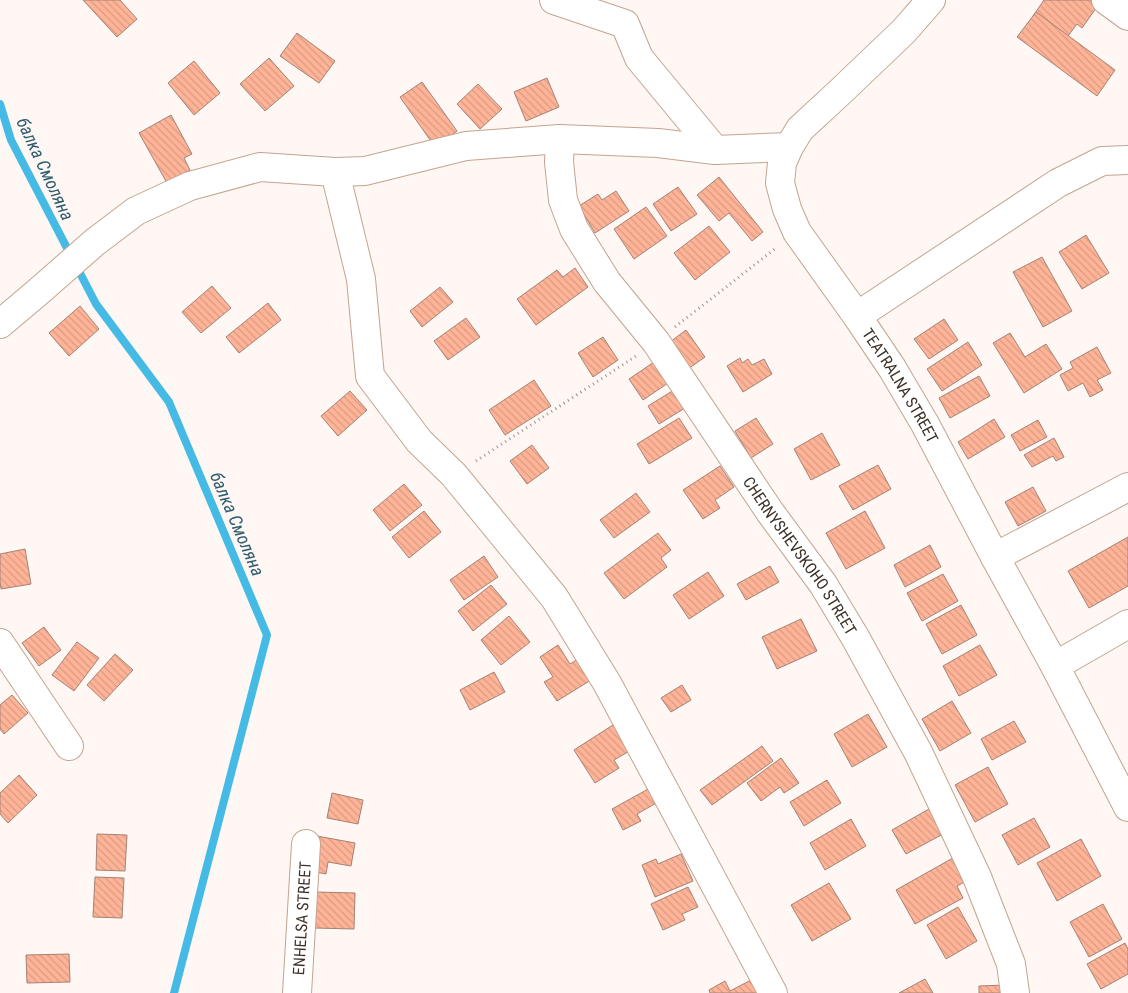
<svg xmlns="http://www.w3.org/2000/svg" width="1128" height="993" viewBox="0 0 1128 993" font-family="'Roboto Condensed',sans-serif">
<defs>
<pattern id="building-back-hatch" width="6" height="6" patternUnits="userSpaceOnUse" patternTransform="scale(1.25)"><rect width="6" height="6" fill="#ffb498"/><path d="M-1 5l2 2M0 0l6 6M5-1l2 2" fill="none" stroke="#db9b83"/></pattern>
</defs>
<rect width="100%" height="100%" fill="#fef7f3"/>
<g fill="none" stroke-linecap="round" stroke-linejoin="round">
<!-- stream -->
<polyline stroke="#45bae5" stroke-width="8" points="0,104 11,140 96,304 169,402 267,635 174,993"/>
</g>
<!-- building -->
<g fill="url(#building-back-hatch)" stroke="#a48275">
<polygon points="83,0 120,0 137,19 117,37"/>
<polygon points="1044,0 1094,0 1099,4 1082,28 1077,24 1065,40 1033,16"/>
<polygon points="1036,12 1115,70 1097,96 1017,37"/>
<polygon points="297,33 335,61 319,83 280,56"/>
<polygon points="269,58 294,86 265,111 240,84"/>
<polygon points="194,61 220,93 194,115 168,83"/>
<polygon points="547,78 559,107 526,121 514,92"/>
<polygon points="422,82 457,131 435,147 400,97"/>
<polygon points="478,84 502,109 480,129 457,104"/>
<polygon points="171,115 192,154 184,158 190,170 167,183 139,133"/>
<polygon points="719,177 763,232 752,241 729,213 719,221 697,195"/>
<polygon points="678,187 697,214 671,231 653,204"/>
<polygon points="616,191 629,211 595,233 579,206 598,194 602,200"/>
<polygon points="646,207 667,236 634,259 614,229"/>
<polygon points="709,226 730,252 695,280 674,253"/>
<polygon points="1086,235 1109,273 1082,289 1059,252"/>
<polygon points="1042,257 1072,311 1043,327 1013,272"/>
<polygon points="575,268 588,287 536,325 517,299 557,270 563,277"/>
<polygon points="212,286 231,308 201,333 182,312"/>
<polygon points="440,287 453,302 422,327 410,311"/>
<polygon points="268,303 281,320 239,353 226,337"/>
<polygon points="80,306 99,329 69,356 49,333"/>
<polygon points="466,318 480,337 448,360 434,341"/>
<polygon points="944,319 958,340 929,359 914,339"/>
<polygon points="686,330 705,357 688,369 670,342"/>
<polygon points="1010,333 1025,357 1046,344 1062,369 1024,393 993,343"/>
<polygon points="603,337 618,360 593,377 578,353"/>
<polygon points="968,342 982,365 942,391 927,369"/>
<polygon points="1097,347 1111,373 1097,380 1103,390 1090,397 1083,383 1068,391 1060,375 1073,368 1070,362"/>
<polygon points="740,358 742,363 748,359 752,365 764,359 772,374 743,392 727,366"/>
<polygon points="657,360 671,381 643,400 629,379"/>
<polygon points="979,376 990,396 950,418 939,398"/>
<polygon points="534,380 551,406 505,435 489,410"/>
<polygon points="674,390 685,408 659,424 648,406"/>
<polygon points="350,391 367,410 338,436 321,416"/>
<polygon points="679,418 692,438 649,464 637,444"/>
<polygon points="756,418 773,444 751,458 735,431"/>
<polygon points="994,419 1005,437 968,459 958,442"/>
<polygon points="1038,420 1047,437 1020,451 1011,435"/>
<polygon points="822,433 840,465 811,480 794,449"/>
<polygon points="1054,438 1064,457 1056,461 1053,456 1032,467 1024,455"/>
<polygon points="532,445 549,468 527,484 510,461"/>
<polygon points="878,465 891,489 853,510 839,486"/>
<polygon points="720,466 734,487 715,500 720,508 703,519 683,490"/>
<polygon points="404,484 422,505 390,531 373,510"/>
<polygon points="1033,487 1046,511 1018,526 1005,502"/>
<polygon points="636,493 650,512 614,538 600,520"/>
<polygon points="424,511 441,532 409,558 392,537"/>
<polygon points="865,511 885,548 846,569 826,533"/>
<polygon points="658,533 671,550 661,558 667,567 624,599 604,573"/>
<polygon points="1128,537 1128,586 1089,608 1068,571"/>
<polygon points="930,545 941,567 905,587 894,565"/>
<polygon points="25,549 31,584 1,589 0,581 0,554"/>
<polygon points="484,556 498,577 464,600 450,580"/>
<polygon points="770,566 779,582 746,600 737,584"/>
<polygon points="708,572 724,596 689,619 673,595"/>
<polygon points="943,574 958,601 922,621 907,593"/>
<polygon points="491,585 507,604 473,631 458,611"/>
<polygon points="961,605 977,635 942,654 926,624"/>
<polygon points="509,616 530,642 501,665 481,640"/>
<polygon points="801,619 817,651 777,669 762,637"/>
<polygon points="44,627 61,650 39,666 22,643"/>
<polygon points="77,642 99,658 74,691 52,675"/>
<polygon points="558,645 570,664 578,659 591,680 557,701 544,682 553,677 540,657"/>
<polygon points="980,645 997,675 959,696 943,666"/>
<polygon points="115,654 133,670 104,701 87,685"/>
<polygon points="494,672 505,692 470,710 460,690"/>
<polygon points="682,685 691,700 671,712 661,698"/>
<polygon points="12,695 28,713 4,734 0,729 0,705"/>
<polygon points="952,701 971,733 940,751 922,719"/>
<polygon points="868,714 887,747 852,767 834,734"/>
<polygon points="1014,721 1026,742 992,760 981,739"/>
<polygon points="616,723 633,749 614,760 619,768 595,783 574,750"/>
<polygon points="762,746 773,761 712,805 700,790"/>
<polygon points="781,758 799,783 784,793 780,787 761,801 747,783"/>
<polygon points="988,767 1008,804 975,822 955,785"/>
<polygon points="19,775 37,795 8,823 0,814 0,793"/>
<polygon points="827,780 841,803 804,826 790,802"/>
<polygon points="650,788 658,802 637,814 641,821 623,830 612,809"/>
<polygon points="332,793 363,800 358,824 327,818"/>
<polygon points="929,809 943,834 906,854 892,830"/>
<polygon points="1034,818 1050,847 1018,865 1002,835"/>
<polygon points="851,819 866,846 825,870 810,843"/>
<polygon points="97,834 127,835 125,871 96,870"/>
<polygon points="317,836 355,843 351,866 328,862 326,874 310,871"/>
<polygon points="1081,839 1101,876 1057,901 1037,863"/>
<polygon points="681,854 693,881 655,897 642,865 656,859 658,864"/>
<polygon points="960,854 972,878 957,886 963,898 915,924 896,890"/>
<polygon points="95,877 124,878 122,918 93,917"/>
<polygon points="829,883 851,919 812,941 791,905"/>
<polygon points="688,887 698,907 682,914 685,920 663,930 651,904"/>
<polygon points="315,892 355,893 354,929 315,928"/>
<polygon points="1103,904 1122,939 1089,957 1070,922"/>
<polygon points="958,907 977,941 946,959 927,925"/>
<polygon points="1125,943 1128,949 1128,974 1101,989 1087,964"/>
<polygon points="69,954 70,982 27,983 26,955"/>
<polygon points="925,979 933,993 899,993"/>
<polygon points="751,980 758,993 710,993 709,990 725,981 730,991"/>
<polygon points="1006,985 1006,993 979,993 979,986"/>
</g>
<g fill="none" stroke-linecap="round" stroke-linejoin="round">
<defs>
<g id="minor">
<polyline points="554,0 625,24 639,58 715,150"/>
<path id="s1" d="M931,0L904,31L839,93L800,129L789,147L782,163L780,183L787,209L797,232L857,316L892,368L925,424L995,557L1055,666L1128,807"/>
<polyline points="1106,0 1128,16"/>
<path id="s2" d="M560,139L559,162L563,200L574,229L607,282L656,342L770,512L823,584L855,637L918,752L977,877L1011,964L1015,993"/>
<polyline points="335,172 361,279 370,376 419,441 454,475 554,597 607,683 773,993"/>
<polyline points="857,316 1058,183 1102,161 1128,160"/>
<polyline points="0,324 38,292 95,242 136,211 190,186 260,167 335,172 365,171 466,146 560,139 658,143 715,150 789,147"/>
<polyline points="995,557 1128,487"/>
<polyline points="0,643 69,746"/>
<polyline points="1055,666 1128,624"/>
<path id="s3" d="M297,993L306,844"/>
</g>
</defs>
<!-- minor casing -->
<use href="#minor" stroke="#c3a490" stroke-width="30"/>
<!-- path -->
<g stroke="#9d938d" stroke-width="3" stroke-dasharray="1 4" stroke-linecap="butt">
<polyline points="675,327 776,248"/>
<polyline points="476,461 636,356"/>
</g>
<!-- minor -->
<use href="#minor" stroke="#fff" stroke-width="28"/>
</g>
<g text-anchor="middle" stroke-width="5" stroke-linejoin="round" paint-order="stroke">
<!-- street labels -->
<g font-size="16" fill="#3d3028" stroke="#fef7f3">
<text dy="6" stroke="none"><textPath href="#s1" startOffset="480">TEATRALNA STREET</textPath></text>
<text dy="6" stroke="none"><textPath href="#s2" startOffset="490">CHERNYSHEVSKOHO STREET</textPath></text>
<text dy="6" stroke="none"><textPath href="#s3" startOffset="75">ENHELSA STREET</textPath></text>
</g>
<!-- water labels -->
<g font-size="18" font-style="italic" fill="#2d5c6f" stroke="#fef7f3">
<text transform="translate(45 169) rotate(65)" y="6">балка Смоляна</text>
<text transform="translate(237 524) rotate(67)" y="6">балка Смоляна</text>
</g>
</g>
</svg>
